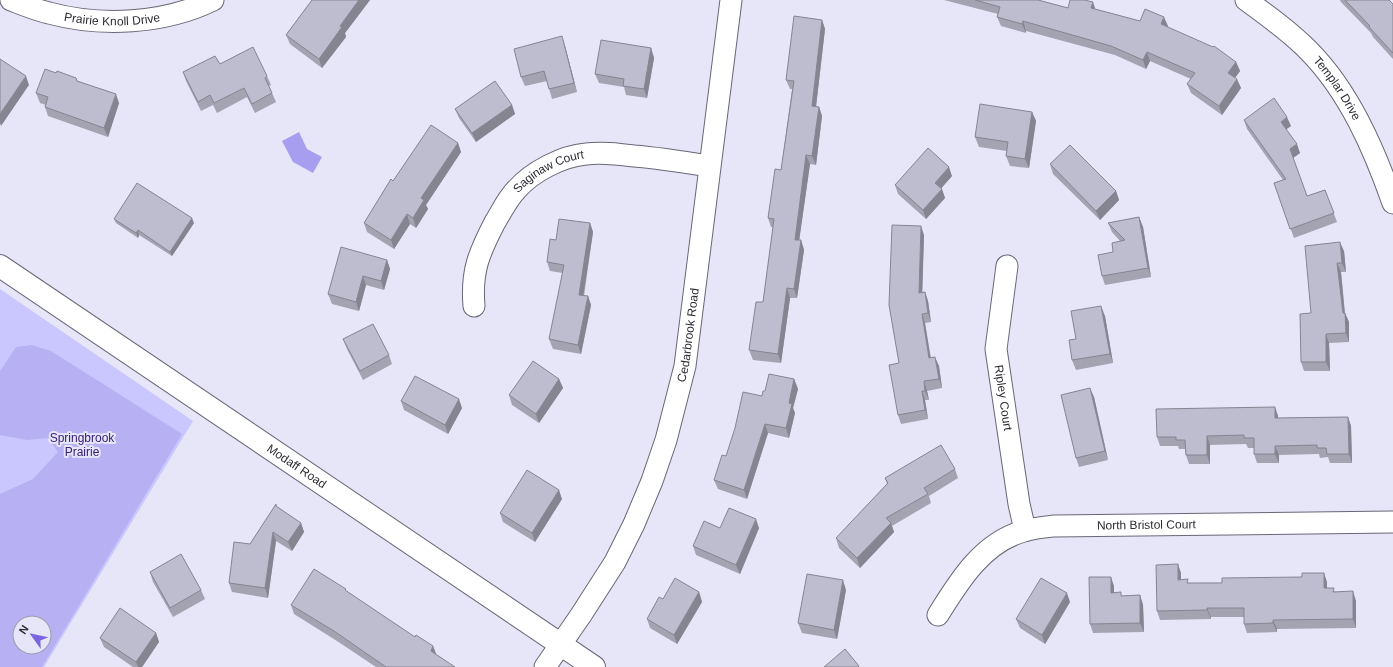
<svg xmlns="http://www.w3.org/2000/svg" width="1393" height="667" viewBox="0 0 1393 667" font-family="Arial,sans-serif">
<rect width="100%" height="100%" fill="#e7e6f8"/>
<!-- green -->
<path fill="#cac6ff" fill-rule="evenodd" d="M0,289L193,421L44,667H0ZM20,623H44V647H20Z"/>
<!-- forest -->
<path fill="#b7b1f3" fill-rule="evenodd" d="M32,345L51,351L182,434L42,667H0V494L33,479L58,452L48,438L27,440L0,435V371L16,347ZM20,623H44V647H20Z"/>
<!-- water -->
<polygon fill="#a79ef0" points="299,132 307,149 322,157 313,173 293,162 282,141"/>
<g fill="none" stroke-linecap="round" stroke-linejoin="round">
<defs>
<g id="minor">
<path id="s1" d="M11,0C24,5 36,10 49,13C101,27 164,24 213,0"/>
<path id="s2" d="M1246,0C1268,16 1289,31 1308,50C1349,91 1374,149 1393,203"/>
<path id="s3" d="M1007,266L996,349L1019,504L1025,530"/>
<path id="s4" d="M474,306C471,271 479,253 495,222C502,211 507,199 517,189C532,172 562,156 586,154C602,152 618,154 634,156C659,158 684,162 709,166"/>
<path id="s5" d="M938,615C959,581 983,542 1024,531C1033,528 1044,527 1054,526L1393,522"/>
<path id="s6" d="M545,667L581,615L615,562L634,524L652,481L666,440L685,366L731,0"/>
</g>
<g id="tertiary">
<path id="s7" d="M0,266L594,667"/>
</g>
</defs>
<!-- minor casing -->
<use href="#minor" stroke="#686777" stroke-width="23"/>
<!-- tertiary casing -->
<use href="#tertiary" stroke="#686777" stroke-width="24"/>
<!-- minor -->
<use href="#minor" stroke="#fff" stroke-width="21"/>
<!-- tertiary -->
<use href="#tertiary" stroke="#fff" stroke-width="22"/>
</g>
<!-- wall -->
<g fill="#a3a3b2">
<polygon points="312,0 370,0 345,33 346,37 322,68 290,44 286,35"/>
<polygon points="944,0 1038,0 1068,8 1095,9 1140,21 1168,26 1167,27 1236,62 1240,71 1235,78 1241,88 1222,115 1191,93 1187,84 1191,79 1150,61 1146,69 1115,55 1026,31 1026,33 1001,26 997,17 998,14"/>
<polygon points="1340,0 1389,0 1393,4 1393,59 1373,37 1371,33 1341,2"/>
<polygon points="822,20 825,29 816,107 819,107 822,116 816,165 810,164 799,240 801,240 804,250 797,298 790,298 781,363 753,360 749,350 763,302 773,227 771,227 768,218 781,170 792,89 790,89 786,80"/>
<polygon points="565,46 577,92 552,99 547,81 525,86 521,77"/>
<polygon points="651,48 654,58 647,98 626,95 624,87 599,83 595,74"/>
<polygon points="220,64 267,76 271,85 269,86 276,102 255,113 247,97 217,113 213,105 201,111 186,81 183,72"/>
<polygon points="56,73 76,78 77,81 119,103 108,137 48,116 45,107 46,105 40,103 36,93"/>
<polygon points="512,105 515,114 476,142 459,118 455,109"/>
<polygon points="1032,112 1036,121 1029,168 1010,166 1006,156 1007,151 979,147 975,137"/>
<polygon points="1244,120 1291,126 1286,129 1300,153 1293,158 1307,196 1325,190 1337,222 1294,238 1274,183 1283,180 1247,129"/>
<polygon points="458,143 461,152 426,205 428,209 416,228 410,224 394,249 367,232 364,223 393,181"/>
<polygon points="1050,164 1116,191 1119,200 1100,220 1053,174"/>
<polygon points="952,176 941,188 945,198 926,219 898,194 895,185"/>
<polygon points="1139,217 1143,227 1151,277 1105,285 1102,276 1113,252 1120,241 1112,232 1108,223"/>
<polygon points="114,219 194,223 172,256 139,235 138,238 116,223"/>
<polygon points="590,223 593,232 584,296 588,296 591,305 581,354 553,349 549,339 563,273 550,271 547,262 556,240"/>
<polygon points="924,235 922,292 925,292 928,301 931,322 925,323 931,358 939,366 942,388 927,391 929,400 925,400 928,419 901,424 898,415 899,363"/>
<polygon points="1344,251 1346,272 1341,272 1345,313 1349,322 1349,342 1329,343 1330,371 1304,371 1301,362 1311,313"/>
<polygon points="387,260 390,269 384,290 366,285 359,311 332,304 328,294"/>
<polygon points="1105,316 1113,363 1076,370 1072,360"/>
<polygon points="343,339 389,355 392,364 363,380 347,349"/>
<polygon points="559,379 563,388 539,423 512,405 509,395"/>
<polygon points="794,379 798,389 793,408 795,413 789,438 768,433 747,499 718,489 714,480 726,456 762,396"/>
<polygon points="1094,397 1108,460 1079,467 1076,458"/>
<polygon points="401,401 462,408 448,434 404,410"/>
<polygon points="1275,407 1278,416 1278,418 1348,417 1351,426 1352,463 1330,463 1328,457 1320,458 1319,454 1279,455 1279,463 1257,463 1254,454 1254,448 1248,448 1246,444 1210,445 1210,464 1189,464 1186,455 1185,449 1179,449 1178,446 1160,446 1157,437"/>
<polygon points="955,469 958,478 929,496 931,503 892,526 894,532 860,568 839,548 836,538 887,484 885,478"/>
<polygon points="562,499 535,542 503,522 500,513"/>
<polygon points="276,504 277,507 301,523 304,532 292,551 276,541 268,598 232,592 229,583 250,544"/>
<polygon points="720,528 759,528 740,574 696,555 693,546"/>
<polygon points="150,572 201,590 205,599 173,617 153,582"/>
<polygon points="1181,573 1181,580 1189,583 1327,582 1327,588 1356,601 1356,628 1277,629 1277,632 1247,633 1244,624 1244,617 1211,617 1211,619 1160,620 1157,611"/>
<polygon points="1114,586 1114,593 1122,596 1140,595 1143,605 1144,632 1093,633 1090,624"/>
<polygon points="846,590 837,639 802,633 798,623"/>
<polygon points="347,592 415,637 433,646 436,655 455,667 376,667 337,641 294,614 291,605"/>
<polygon points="699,592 702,602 677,644 650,628 647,619"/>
<polygon points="1070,602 1045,644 1020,628 1016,619"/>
<polygon points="156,633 159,642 142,667 133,667 104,647 100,638"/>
</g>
<!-- shaded-wall -->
<g fill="#858491">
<polygon points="359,0 370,0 345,33 346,37 322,68 319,59 340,26"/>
<polygon points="1093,2 1096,11 1091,8"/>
<polygon points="1164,17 1168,26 1164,33 1161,24"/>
<polygon points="822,20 825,29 815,115 812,106"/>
<polygon points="1023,21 1026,31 1026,33 1022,24"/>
<polygon points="562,36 565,46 577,92 574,83"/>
<polygon points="651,48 654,58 647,98 644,89"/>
<polygon points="1147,52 1150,61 1146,69 1143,60"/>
<polygon points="1236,62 1240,71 1232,82 1228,73"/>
<polygon points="26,76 29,85 1,126 0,123 0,114"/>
<polygon points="1237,79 1241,88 1222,115 1219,106"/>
<polygon points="116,94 119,103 108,137 104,128"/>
<polygon points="512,105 515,114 476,142 472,133"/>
<polygon points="819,107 822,116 816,165 812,156"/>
<polygon points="1032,112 1036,121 1029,168 1025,159"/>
<polygon points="1287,117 1291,126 1284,131 1281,122"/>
<polygon points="458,143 461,152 426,205 428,209 416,228 413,218 421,198"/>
<polygon points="1297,144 1300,153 1293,158 1290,149"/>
<polygon points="806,155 810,164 798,249 795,240"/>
<polygon points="949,167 952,176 938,192 935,183"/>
<polygon points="942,189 945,198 926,219 923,210"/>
<polygon points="1116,191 1119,200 1100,220 1096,211"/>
<polygon points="407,214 410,224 394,249 391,240"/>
<polygon points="1139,217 1143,227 1151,277 1148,268"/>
<polygon points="192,218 194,223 172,256 170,252"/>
<polygon points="590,223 593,232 582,304 579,295"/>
<polygon points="921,226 924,235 922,302 919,293"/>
<polygon points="138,230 139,235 138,238 136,233"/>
<polygon points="801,240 804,250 797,298 794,289"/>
<polygon points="1340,242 1344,251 1346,272 1342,263"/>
<polygon points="387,260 390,269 384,290 381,281"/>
<polygon points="1337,263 1341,272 1345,316 1345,313 1349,322 1349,342 1346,333 1343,313"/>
<polygon points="363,276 366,285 359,311 356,302"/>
<polygon points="787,288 790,298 781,363 778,354"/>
<polygon points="925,292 928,301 931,322 928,313"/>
<polygon points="588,296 591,305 581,354 578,345"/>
<polygon points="1101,306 1105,316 1113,363 1110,354"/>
<polygon points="922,314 925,323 932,368 929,358"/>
<polygon points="1326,334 1329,343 1330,371 1326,362"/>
<polygon points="935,357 939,366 942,388 939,379"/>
<polygon points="559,379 563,388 539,423 536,414"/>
<polygon points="794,379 798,389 793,408 795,413 789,438 786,428 789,403"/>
<polygon points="924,381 927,391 929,400 925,391"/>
<polygon points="1090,388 1094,397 1108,460 1105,451"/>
<polygon points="922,391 925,400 928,419 925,410"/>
<polygon points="459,399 462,408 448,434 445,425"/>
<polygon points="1275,407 1278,416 1278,428 1275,418"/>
<polygon points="1348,417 1351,426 1352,463 1349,454"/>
<polygon points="765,424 768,433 747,499 744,490"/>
<polygon points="1207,436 1210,445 1210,464 1207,455"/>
<polygon points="1275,446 1279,455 1279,463 1275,454"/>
<polygon points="559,490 562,499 535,542 532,533"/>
<polygon points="756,519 759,528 740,574 736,565"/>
<polygon points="301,523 304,532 292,551 288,542"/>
<polygon points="891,523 894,532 860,568 857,558"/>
<polygon points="273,532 276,541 268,598 265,588"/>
<polygon points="1178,564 1181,573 1181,589 1178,580"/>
<polygon points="1324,573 1327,582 1327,598 1324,588"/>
<polygon points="1111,577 1114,586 1114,602 1111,593"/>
<polygon points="843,580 846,590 837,639 834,630"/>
<polygon points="1353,591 1356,601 1356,628 1353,619"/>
<polygon points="699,592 702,602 677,644 674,635"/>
<polygon points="1067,593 1070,602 1045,644 1042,635"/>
<polygon points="1140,595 1143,605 1144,632 1140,623"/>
<polygon points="1207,608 1211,617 1211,619 1207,610"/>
<polygon points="1273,620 1277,629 1277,632 1273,623"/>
<polygon points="156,633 159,642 142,667 138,667 136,662"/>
<polygon points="433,646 437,656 431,651"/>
</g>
<!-- building -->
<g fill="#bebdcf" stroke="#858491">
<polygon points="312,0 359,0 340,26 342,27 319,59 286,35"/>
<polygon points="975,0 1038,0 1068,8 1070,0 1084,0 1093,2 1091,8 1140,21 1145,9 1164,17 1161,24 1213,47 1214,46 1236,62 1228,73 1237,79 1219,106 1187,84 1195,73 1147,52 1143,60 1111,46 1023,21 1022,24 997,17 1000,7"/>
<polygon points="1345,0 1389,0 1393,4 1393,53 1369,27 1370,26"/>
<polygon points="794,16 822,20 812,106 819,107 812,156 806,155 795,240 801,240 794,289 787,288 778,354 749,350 756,302 763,302 774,219 768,218 775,169 781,170 794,81 786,80"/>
<polygon points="562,36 574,83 549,89 544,71 521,77 514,49"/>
<polygon points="601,40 651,48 644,89 623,86 624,79 595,74"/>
<polygon points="253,47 267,76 265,78 272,93 252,104 244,88 214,103 210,95 198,102 183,72 215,56 220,64"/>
<polygon points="0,59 26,76 0,114"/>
<polygon points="45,69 56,73 57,71 76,78 77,81 116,94 104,128 45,107 48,97 36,93"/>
<polygon points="495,81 512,105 472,133 455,109"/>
<polygon points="1274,98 1287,117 1281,122 1297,144 1290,149 1307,196 1325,190 1334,213 1290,229 1274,183 1286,179 1244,120"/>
<polygon points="980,104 1032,112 1025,159 1006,156 1008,142 975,137"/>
<polygon points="431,125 458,143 421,198 424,200 413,218 407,214 391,240 364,223 391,179 393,181"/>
<polygon points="1070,145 1116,191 1096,211 1050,164"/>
<polygon points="928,148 949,167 935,183 942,189 923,210 895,185"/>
<polygon points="137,183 192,218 170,252 138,230 136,233 114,219"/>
<polygon points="1139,217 1148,268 1102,276 1098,255 1113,252 1112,243 1125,240 1108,223"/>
<polygon points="559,219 590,223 579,295 588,296 578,345 549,339 564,265 547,262 550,239 556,240"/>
<polygon points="892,225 921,226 919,293 925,292 928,313 922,314 929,358 935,357 939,379 924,381 925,391 922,391 925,410 898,415 889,365 899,363 889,305"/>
<polygon points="1340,242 1342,263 1337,263 1343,313 1345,313 1346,333 1326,334 1326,362 1301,362 1300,314 1311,313 1305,246"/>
<polygon points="341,247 387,260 381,281 363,276 356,302 328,294"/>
<polygon points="1101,306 1110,354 1072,360 1069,340 1076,339 1071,311"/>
<polygon points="373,324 389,355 360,371 343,339"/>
<polygon points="533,361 559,379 536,414 509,395"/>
<polygon points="769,374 794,379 789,403 792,404 786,428 765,424 744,490 714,480 722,455 726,456 735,428 743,392 762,396 763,391 765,391"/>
<polygon points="415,376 459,399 445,425 401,401"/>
<polygon points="1090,388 1105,451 1076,458 1061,395"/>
<polygon points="1275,407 1275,418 1348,417 1349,454 1327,454 1326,448 1317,448 1317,445 1275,446 1275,454 1254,454 1254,438 1244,438 1244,435 1207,436 1207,455 1186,455 1185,440 1176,440 1176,437 1157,437 1156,409"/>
<polygon points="941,445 955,469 924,488 928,494 886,518 891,523 857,558 836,538 888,483 885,478"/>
<polygon points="527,470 559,490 532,533 500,513"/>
<polygon points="276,504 276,506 301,523 288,542 273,532 265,588 229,583 234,542 250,544"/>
<polygon points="729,508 756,519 736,565 693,546 704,521 720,528"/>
<polygon points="181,554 201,590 170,608 150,572"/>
<polygon points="1178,564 1178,580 1188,579 1187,583 1222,583 1222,578 1302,577 1302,573 1324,573 1324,588 1334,588 1333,592 1353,591 1353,619 1273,620 1273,623 1244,624 1244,608 1207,608 1207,610 1157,611 1156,565"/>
<polygon points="314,569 346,589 345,590 415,637 416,635 433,646 431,651 455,667 386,667 334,631 291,605"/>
<polygon points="807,574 843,580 834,630 798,623"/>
<polygon points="1089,577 1111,577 1111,593 1121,592 1121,596 1140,595 1140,623 1090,624"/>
<polygon points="675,578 699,592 674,635 647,619 659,597 663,599"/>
<polygon points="1041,578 1067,593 1042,635 1016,619"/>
<polygon points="120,608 156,633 136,662 100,638"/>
<polygon points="845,649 859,666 858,667 824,667"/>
</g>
<g text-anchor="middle" stroke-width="4" stroke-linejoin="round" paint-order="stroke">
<!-- street labels -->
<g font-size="12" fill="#2b2b32" stroke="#e7e6f8">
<text dy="4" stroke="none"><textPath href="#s1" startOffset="104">Prairie Knoll Drive</textPath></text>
<text dy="4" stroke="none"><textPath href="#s2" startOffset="128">Templar Drive</textPath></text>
<text dy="4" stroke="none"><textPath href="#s4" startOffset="165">Saginaw Court</textPath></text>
<text dy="4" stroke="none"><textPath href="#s6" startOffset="366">Cedarbrook Road</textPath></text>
<text dy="4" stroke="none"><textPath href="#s3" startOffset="133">Ripley Court</textPath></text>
<text dy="4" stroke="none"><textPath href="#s7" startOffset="358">Modaff Road</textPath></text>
<text dy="4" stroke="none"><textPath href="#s5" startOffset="246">North Bristol Court</textPath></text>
</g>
<!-- park labels -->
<g font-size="12" fill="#39207c" stroke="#e7e6f8">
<text x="82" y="442">Springbrook<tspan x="82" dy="14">Prairie</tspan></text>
</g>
</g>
<!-- north arrow -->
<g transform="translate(32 635) rotate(303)"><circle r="19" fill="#e7e6f8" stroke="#9c9ba9"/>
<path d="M0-3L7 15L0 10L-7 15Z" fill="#7b64df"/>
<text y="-6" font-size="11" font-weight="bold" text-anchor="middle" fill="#2b2b32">N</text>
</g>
</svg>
